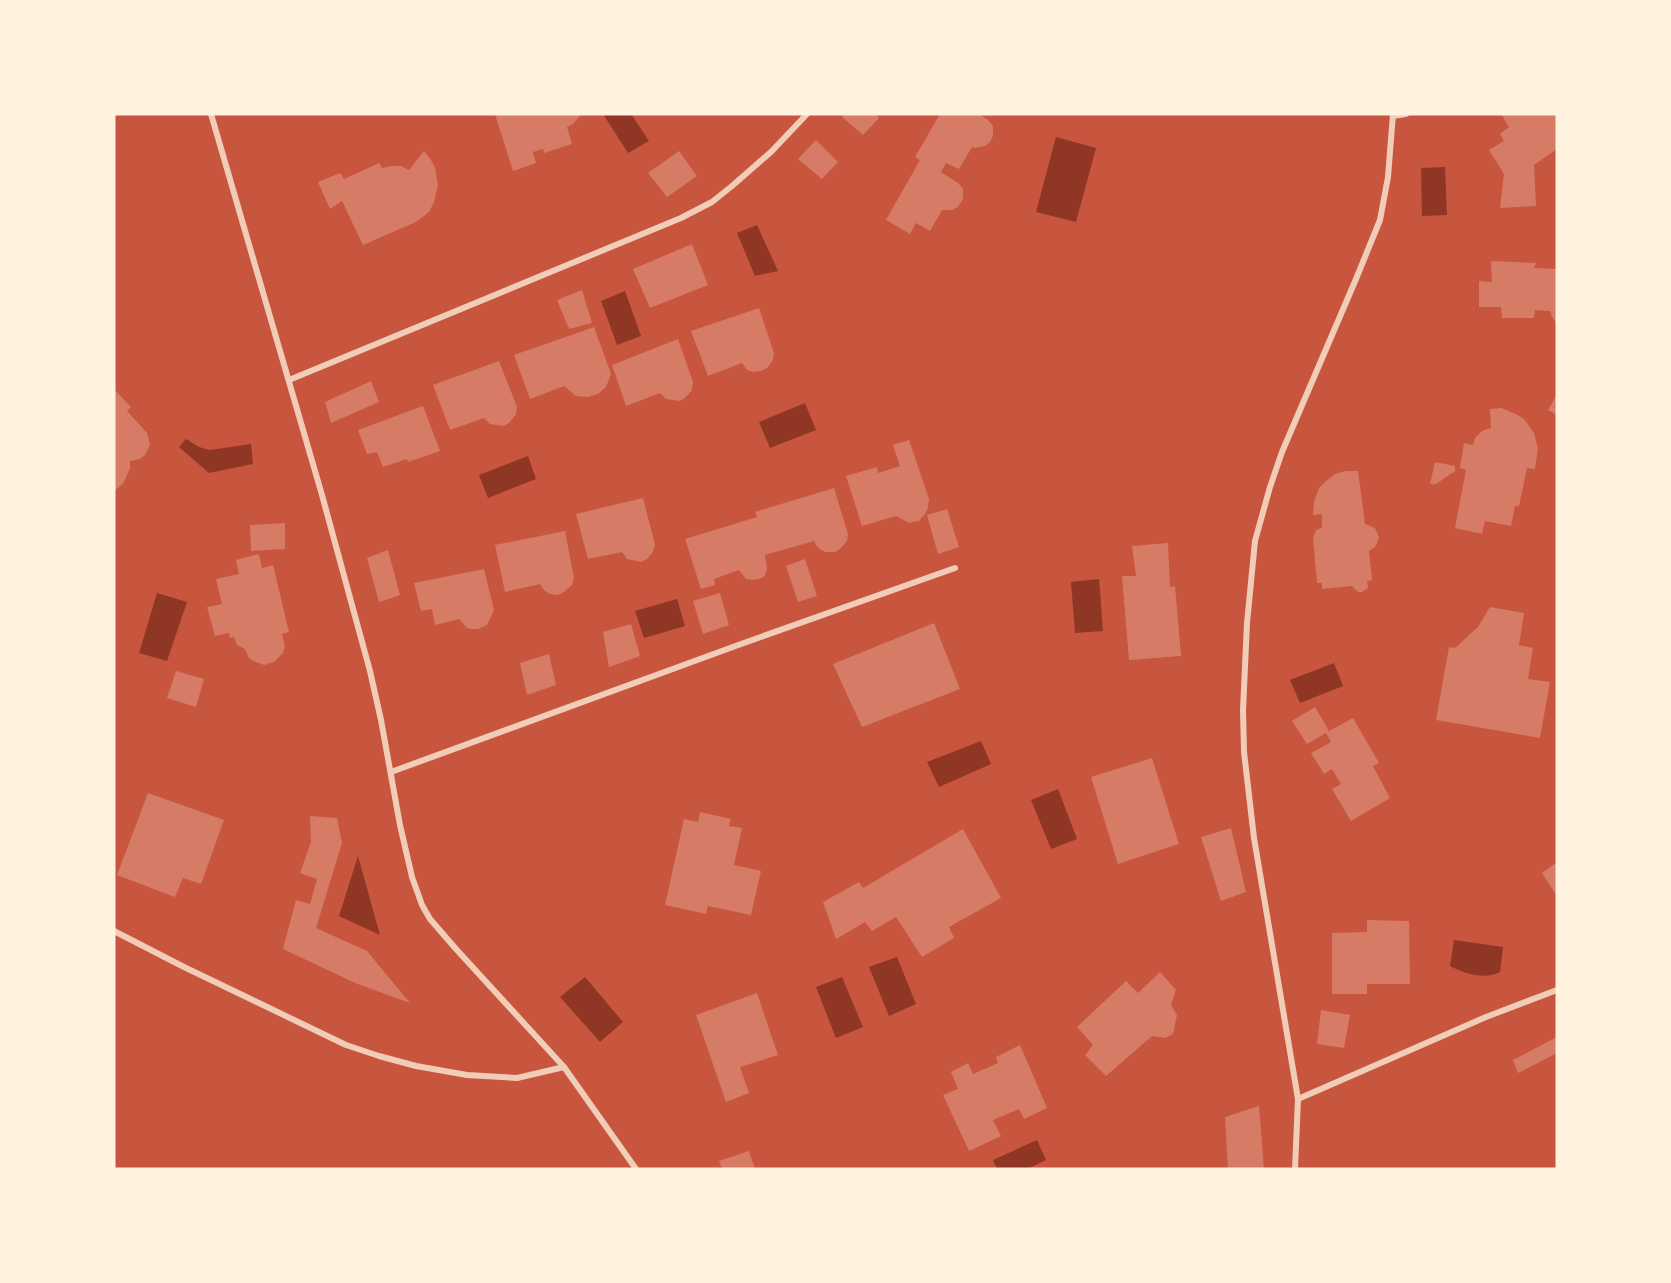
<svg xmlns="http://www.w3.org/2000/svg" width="1671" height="1283" viewBox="0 0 1671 1283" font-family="Overpass,sans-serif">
<rect width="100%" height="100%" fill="#c8553d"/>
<!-- water -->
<g fill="#8f3625">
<polygon points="603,114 631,114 649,141 628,153"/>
<polygon points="1056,137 1096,148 1076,222 1036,212"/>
<polygon points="1445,167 1447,215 1422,216 1421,168"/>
<polygon points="757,225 778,271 755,276 737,233"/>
<polygon points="625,291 641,336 617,345 601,301"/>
<polygon points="805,403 816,430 770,448 759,422"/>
<polygon points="186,439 199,447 210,450 251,444 253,464 209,473 179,447"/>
<polygon points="528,456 536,479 488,498 479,475"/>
<polygon points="1099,579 1103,631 1075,633 1071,582"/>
<polygon points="157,593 187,602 167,661 139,653"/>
<polygon points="677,599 685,626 644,638 635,611"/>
<polygon points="1334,663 1343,686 1300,703 1290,680"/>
<polygon points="981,741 991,764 939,787 927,762"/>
<polygon points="1058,789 1077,839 1051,849 1031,800"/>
<polygon points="358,856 380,935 339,916"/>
<path d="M1454,940L1503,947L1500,972C1483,980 1466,974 1450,966Z"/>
<polygon points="897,957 916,1004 889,1016 869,967"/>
<polygon points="585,977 623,1022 600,1042 560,997"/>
<polygon points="842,977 863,1027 836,1038 816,987"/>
<polygon points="1037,1140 1046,1160 1027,1169 997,1169 993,1160"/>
</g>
<!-- building -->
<g fill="#d67c66">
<polygon points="495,114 579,114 579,117 573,124 567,127 572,144 544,153 543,149 533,152 536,163 513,171"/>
<polygon points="845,114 875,114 879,118 863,135 842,117"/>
<polygon points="940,114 979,114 988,120 993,126 993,136 990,142 985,146 975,148 972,147 959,169 946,163 941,172 958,183 963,189 963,199 958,207 952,210 942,210 930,231 916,223 910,234 886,220 920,160 915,157"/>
<polygon points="1501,114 1557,114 1557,149 1534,165 1536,206 1500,208 1504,174 1489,150 1504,141 1500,134 1509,127"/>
<polygon points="816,140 838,162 822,179 798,159"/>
<polygon points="424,151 431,160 435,168 438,185 434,202 429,212 416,222 363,245 342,201 330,209 318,182 340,173 344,179 379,163 382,168 391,166 401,166 409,170"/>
<polygon points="679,151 697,176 667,197 648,173"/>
<polygon points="692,244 708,285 650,308 633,269"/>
<polygon points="1491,261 1536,263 1534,268 1557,269 1557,324 1552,317 1550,311 1535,310 1534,318 1502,318 1501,307 1479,307 1479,281 1492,282"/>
<polygon points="582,290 592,323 569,329 557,300"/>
<polygon points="759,308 774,353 773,360 767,368 761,371 753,372 747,370 742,363 708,376 691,331"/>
<polygon points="594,327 611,374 606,387 598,394 588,397 576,396 564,386 530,399 514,355"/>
<polygon points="678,339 693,382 692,390 685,398 680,401 666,399 660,393 626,406 612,365"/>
<polygon points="499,361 517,407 516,414 510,422 504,426 490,424 484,418 450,430 433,385"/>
<polygon points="371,381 379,402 331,423 325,402"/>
<polygon points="114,389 131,407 127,411 147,433 150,445 145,455 140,459 130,461 130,468 124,482 114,492"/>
<polygon points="1557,394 1557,415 1548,410"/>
<polygon points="423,406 440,451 408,462 407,459 383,467 377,452 367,454 358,430"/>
<polygon points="1501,408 1516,414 1524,419 1534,433 1538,448 1535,469 1527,468 1519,506 1515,506 1511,526 1485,521 1482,534 1455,528 1466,470 1460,468 1464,443 1473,445 1475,438 1480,433 1484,430 1491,428 1490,409"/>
<polygon points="909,440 929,499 928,508 925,514 919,521 913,522 909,523 896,516 862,526 846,476 877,467 878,473 900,466 893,445"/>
<polygon points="1435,462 1455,466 1455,471 1436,484 1430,484"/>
<polygon points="1346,471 1358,471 1365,524 1375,528 1379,537 1376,546 1369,551 1372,580 1367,581 1368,588 1362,592 1358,592 1352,586 1322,589 1322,583 1317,583 1313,538 1316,530 1322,528 1322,514 1313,515 1314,502 1319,488 1324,483 1335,474"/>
<polygon points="834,488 848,534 847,541 840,549 835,552 826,552 821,550 816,545 814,541 765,555 767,569 765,576 759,579 753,580 746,579 739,570 714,579 715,585 701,589 685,539 757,517 755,512"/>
<polygon points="643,498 655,545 653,552 647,559 641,562 627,559 622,552 588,559 576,514"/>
<polygon points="947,509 959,547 938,554 927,515"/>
<polygon points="285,523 285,549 251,551 250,525"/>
<polygon points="565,531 574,578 572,585 564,592 558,595 550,594 545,591 540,584 505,592 495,545"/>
<polygon points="1168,543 1170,587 1175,586 1181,656 1129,660 1122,576 1136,576 1132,546"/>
<polygon points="388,550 400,595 379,602 367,558"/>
<polygon points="259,554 262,568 273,565 289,632 282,634 285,646 283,653 274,662 264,665 253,661 249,658 245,649 237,645 234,637 230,638 229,633 215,636 207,607 222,604 216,579 239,574 236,560"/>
<polygon points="805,559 817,596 798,602 786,566"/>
<polygon points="484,569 494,610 487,625 478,629 471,629 467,628 459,619 435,625 432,609 421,611 414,583"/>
<polygon points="720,593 729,625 703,634 693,601"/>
<polygon points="1490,607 1524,613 1519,645 1533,648 1528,679 1550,682 1540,738 1436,720 1449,647 1455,648 1478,627"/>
<polygon points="934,623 960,689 862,727 833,664"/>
<polygon points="631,624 640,656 609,667 603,632"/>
<polygon points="549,654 556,685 527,695 520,663"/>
<polygon points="176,671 204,679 196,707 167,698"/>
<polygon points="1315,707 1329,731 1353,718 1379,763 1373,766 1390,798 1351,821 1332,789 1341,784 1332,769 1324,774 1311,753 1331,742 1326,733 1307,744 1292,721"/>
<polygon points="1152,758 1179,844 1118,864 1091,777"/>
<polygon points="148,793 224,820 201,884 183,878 175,897 117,875"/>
<polygon points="700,812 731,819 729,826 742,828 734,865 761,871 751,915 708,906 706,914 665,905 684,819 698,822"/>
<polygon points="310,816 337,818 342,843 316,928 367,951 410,1003 355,983 283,949 296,900 310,904 317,879 300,873 311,842"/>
<polygon points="1231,828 1246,892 1221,901 1201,837"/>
<polygon points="963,829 1001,898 949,927 954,938 922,957 896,917 872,931 865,922 836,939 823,902 859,882 863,888"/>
<polygon points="1557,862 1557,896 1542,873"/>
<polygon points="1367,920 1409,921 1410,984 1367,984 1367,994 1332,994 1332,933 1367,932"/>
<polygon points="1160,972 1176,990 1171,1005 1177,1015 1173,1034 1165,1038 1152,1036 1106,1076 1085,1055 1093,1045 1077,1027 1126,981 1138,993"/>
<polygon points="757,993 778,1055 740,1067 749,1093 726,1102 696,1015"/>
<polygon points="1321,1010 1350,1015 1344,1048 1317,1044"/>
<polygon points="1557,1037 1557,1053 1518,1073 1513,1060"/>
<polygon points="1020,1045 1047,1108 1024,1119 1019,1109 993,1120 1001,1136 969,1151 943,1095 958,1089 951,1072 968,1063 973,1074 998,1063 996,1057"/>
<polygon points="1259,1106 1264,1169 1228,1169 1225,1117"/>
<polygon points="749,1151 755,1169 722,1169 719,1161"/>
</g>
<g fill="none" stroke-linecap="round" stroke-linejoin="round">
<!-- minor -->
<g stroke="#f1ccb7" stroke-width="6">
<polyline points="211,114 322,495 370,671 381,720 400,825 412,877 422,905 430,919 456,949 564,1067 636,1169"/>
<polyline points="1393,116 1406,114"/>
<polyline points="289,380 681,218 712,202 732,186 771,152 807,114"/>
<polyline points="391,772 741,644 955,568"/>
<polyline points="114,931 182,966 346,1045 379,1056 416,1066 467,1075 517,1078 564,1067"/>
<polyline points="1298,1099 1486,1017 1557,990"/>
<polyline points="1295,1169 1298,1099 1254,838 1244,752 1243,710 1247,623 1255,541 1270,487 1282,452 1356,279 1380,220 1388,177 1393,114"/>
</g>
</g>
<!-- border -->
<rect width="1671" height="1283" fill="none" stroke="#fff3e0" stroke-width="231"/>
</svg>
